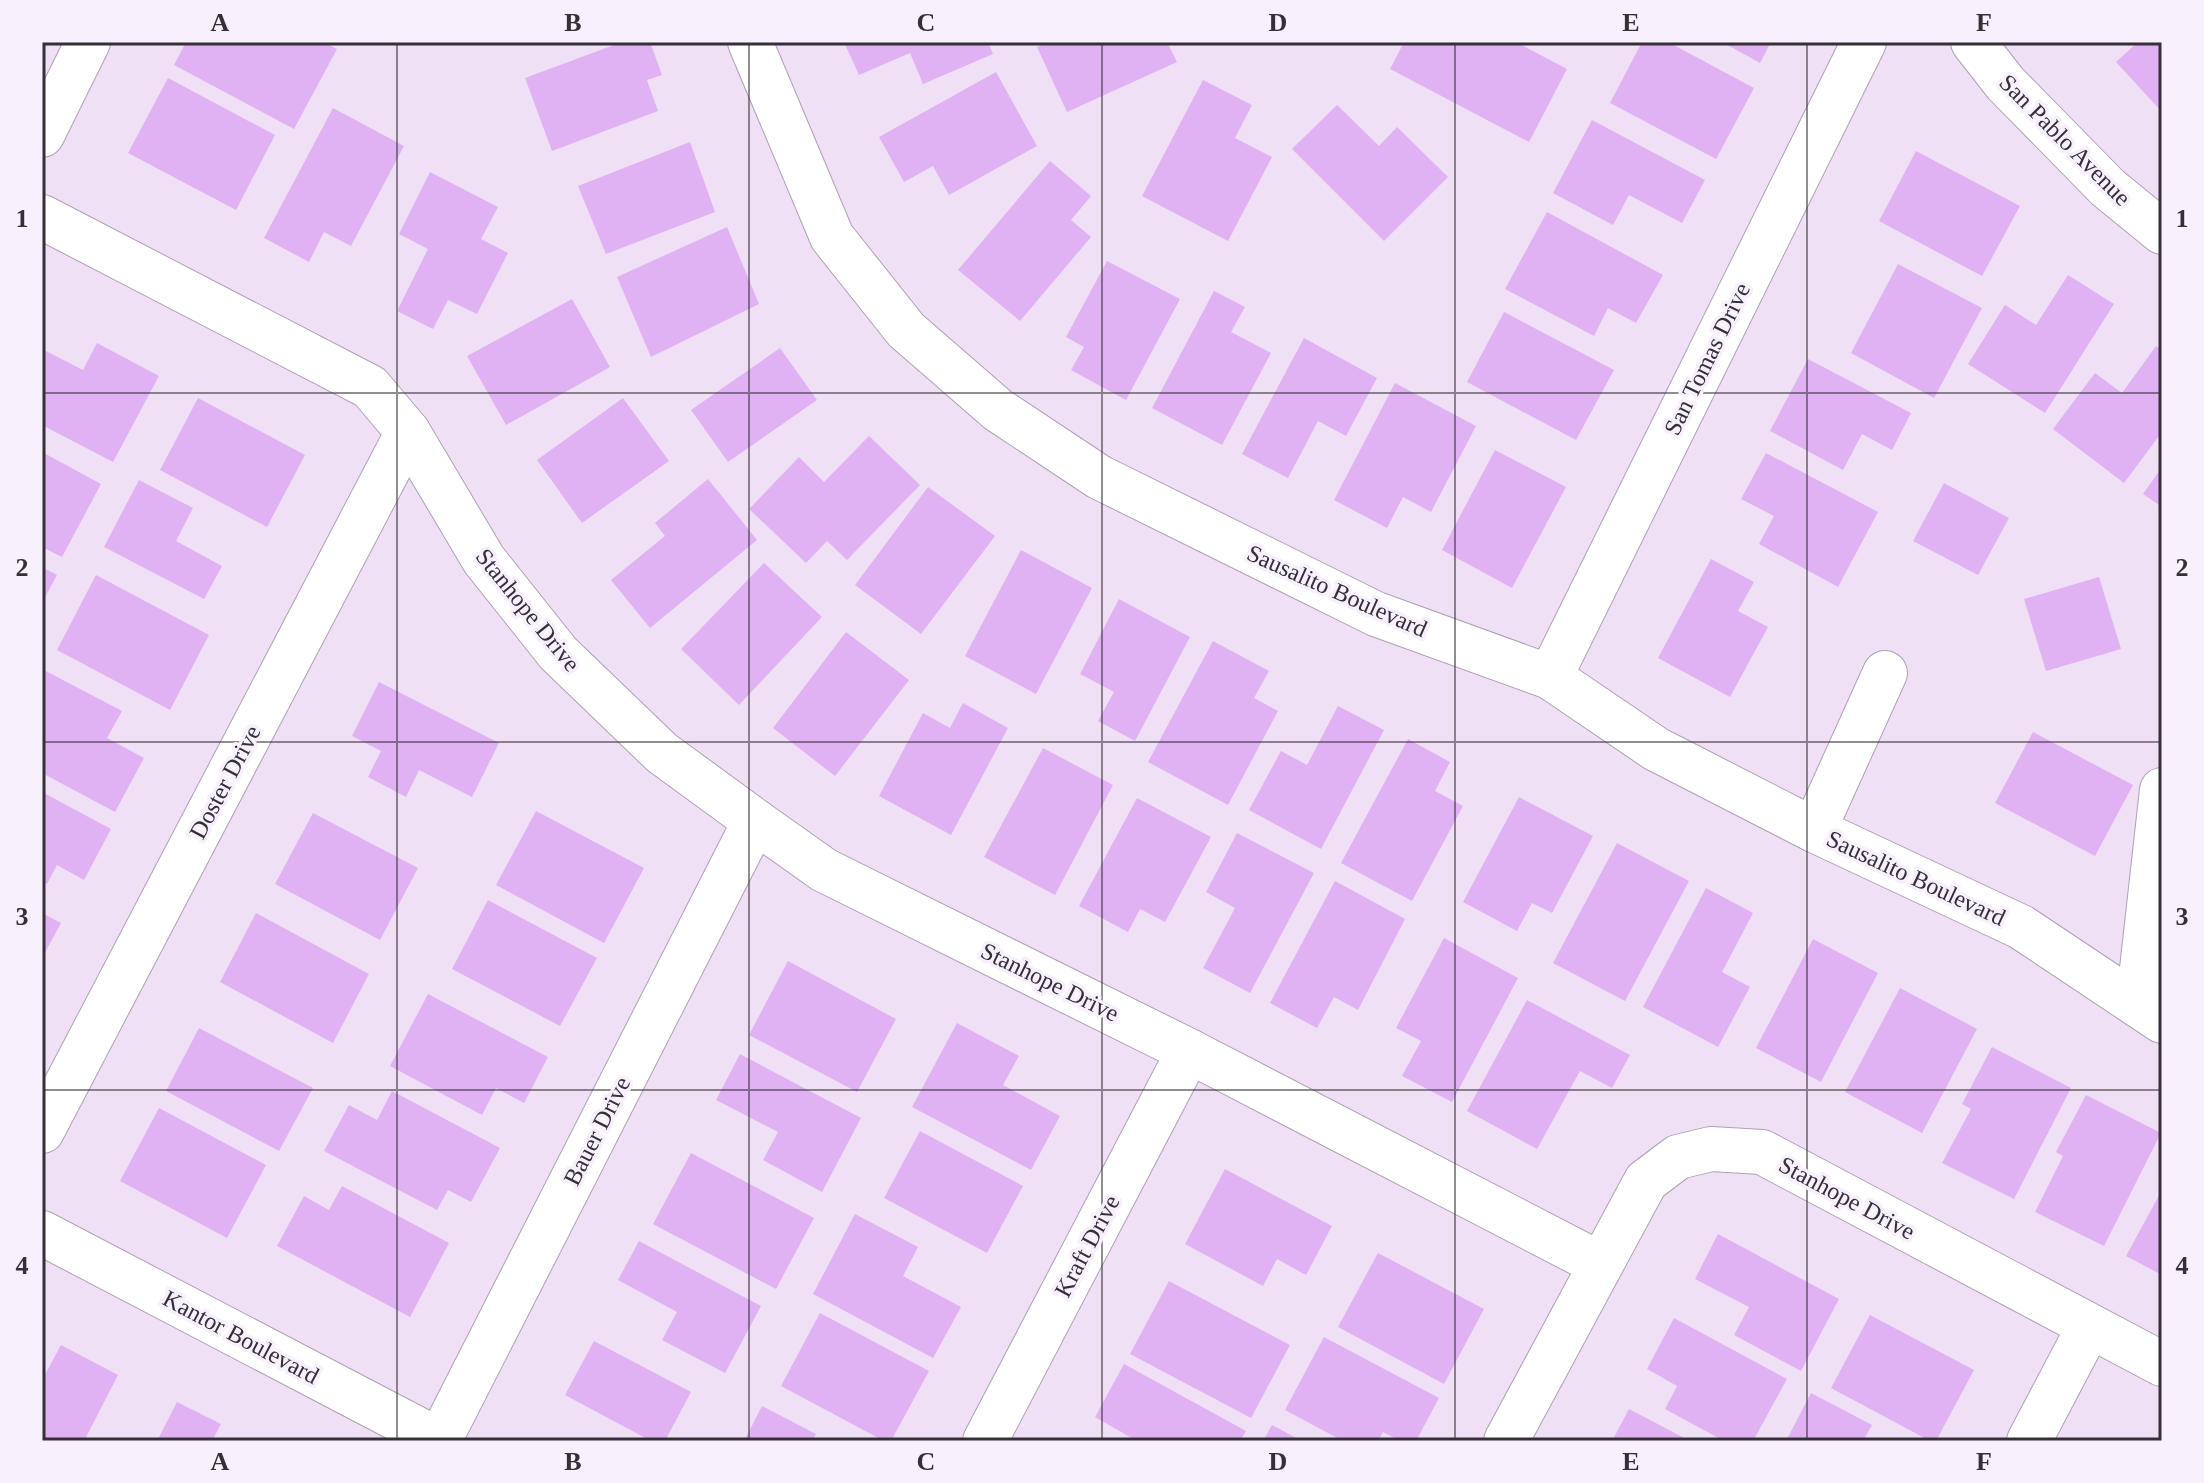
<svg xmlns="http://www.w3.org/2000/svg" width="2204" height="1483" viewBox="0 0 2204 1483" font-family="'Times New Roman',serif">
<rect width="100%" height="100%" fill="#efe0f5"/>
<!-- building -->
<g fill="#e0b2f3">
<polygon points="186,42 259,42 262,44 263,42 323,42 337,49 294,129 174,65"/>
<polygon points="622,42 650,42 662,75 647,80 658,111 552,151 525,78"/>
<polygon points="844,42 988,42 993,54 923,84 910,53 859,75"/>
<polygon points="1048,42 1167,42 1177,62 1067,112 1037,47"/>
<polygon points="1404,42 1516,42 1567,69 1529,142 1390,69"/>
<polygon points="1642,42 1668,42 1754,88 1716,159 1610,103"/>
<polygon points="1722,42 1771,42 1760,63"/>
<polygon points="2138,42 2162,42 2162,112 2116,62"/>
<polygon points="996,72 1037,146 949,195 933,166 904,182 879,137"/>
<polygon points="168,78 275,135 236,210 128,153"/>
<polygon points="1203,80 1252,105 1235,138 1272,157 1228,241 1142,196"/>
<polygon points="1337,105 1379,146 1397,127 1448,177 1384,241 1292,149"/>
<polygon points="333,108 404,146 351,246 324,232 309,262 264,238"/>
<polygon points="1592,120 1705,180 1682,223 1629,195 1613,225 1553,193"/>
<polygon points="690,142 715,212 606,254 578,186"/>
<polygon points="1916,151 2020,206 1982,276 1879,221"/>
<polygon points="1050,161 1091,196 1071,220 1091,237 1020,321 958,270"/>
<polygon points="430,172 498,207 481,239 508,253 477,314 448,300 433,329 397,311 428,249 399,234"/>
<polygon points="1547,212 1663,275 1636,323 1608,308 1594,336 1505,289"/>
<polygon points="727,227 759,304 651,357 617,277"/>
<polygon points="1107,261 1180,299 1126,400 1071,370 1084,347 1066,337"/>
<polygon points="1898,264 1982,308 1934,398 1851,353"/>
<polygon points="2068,275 2114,304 2045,413 1968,364 2005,305 2036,325"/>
<polygon points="1214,291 1245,307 1231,332 1271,353 1222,445 1152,408"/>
<polygon points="572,299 610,367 506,425 467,356"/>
<polygon points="1504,312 1614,370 1576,440 1467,382"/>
<polygon points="1304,338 1377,378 1346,436 1318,421 1288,478 1242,454"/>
<polygon points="97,343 159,376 113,462 42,425 42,349 83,370"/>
<polygon points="2156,346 2162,351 2162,432 2124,483 2053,429 2095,373 2122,393"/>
<polygon points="780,348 817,400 728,462 691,410"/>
<polygon points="1808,359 1911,413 1892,450 1862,434 1843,470 1770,431"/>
<polygon points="1395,383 1476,426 1431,512 1403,497 1387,528 1334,500"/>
<polygon points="198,398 305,455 267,527 160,470"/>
<polygon points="623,398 669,461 582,523 537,460"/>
<polygon points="869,436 920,485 847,560 827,541 806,563 749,509 799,457 824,482"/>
<polygon points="1495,450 1566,487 1512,588 1442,550"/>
<polygon points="42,452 101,484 62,557 42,547"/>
<polygon points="1766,453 1878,512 1838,587 1759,544 1774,516 1741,499"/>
<polygon points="2162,467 2162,507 2143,494"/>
<polygon points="708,479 757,540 650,628 611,580 665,536 655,523"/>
<polygon points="139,480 193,508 176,541 222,566 204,599 104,547"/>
<polygon points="1944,483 2009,518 1978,575 1913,541"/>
<polygon points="928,487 995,536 921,634 855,585"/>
<polygon points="1021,550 1092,588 1036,694 965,656"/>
<polygon points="1711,559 1754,582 1738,611 1768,627 1730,697 1658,658"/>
<polygon points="764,563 822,617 739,705 681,649"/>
<polygon points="42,567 57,575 42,603"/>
<polygon points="96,575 209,635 170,710 57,650"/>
<polygon points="2099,577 2121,649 2046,671 2024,599"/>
<polygon points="1119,599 1190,637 1135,741 1098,721 1114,692 1080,674"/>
<polygon points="846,632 909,680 835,776 773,728"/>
<polygon points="1213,641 1269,671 1254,698 1278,711 1228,805 1148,762"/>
<polygon points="42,669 122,711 107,738 144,758 115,812 42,773"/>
<polygon points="379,682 499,743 472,797 419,770 406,797 368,777 381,751 352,736"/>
<polygon points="963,703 1008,728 951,835 879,796 923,713 950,728"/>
<polygon points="1338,706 1384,730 1321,849 1249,810 1281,751 1307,765"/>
<polygon points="2033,732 2133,785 2095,856 1995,803"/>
<polygon points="1408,739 1450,762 1435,791 1463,806 1412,901 1341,863"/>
<polygon points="1043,748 1113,785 1055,895 984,857"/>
<polygon points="42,792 111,829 84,880 57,865 47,884 42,881"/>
<polygon points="1519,797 1593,836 1552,913 1532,903 1517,931 1463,902"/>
<polygon points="1137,798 1211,837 1165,922 1140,909 1128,932 1079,906"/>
<polygon points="536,811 644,868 604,943 496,885"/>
<polygon points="313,813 418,868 380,940 275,884"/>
<polygon points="1237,833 1314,873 1250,993 1203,968 1235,908 1206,892"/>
<polygon points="1617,843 1689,881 1625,1001 1553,963"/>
<polygon points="1335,881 1405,919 1358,1010 1334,997 1317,1028 1270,1003"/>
<polygon points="1706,888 1753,913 1722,972 1750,987 1718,1047 1643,1007"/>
<polygon points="488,900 597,958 560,1026 452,969"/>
<polygon points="42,913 61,923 42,958"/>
<polygon points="256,913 369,974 333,1043 220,982"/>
<polygon points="1444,938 1518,978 1452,1102 1402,1076 1421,1041 1396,1028"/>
<polygon points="1813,939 1878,973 1821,1082 1756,1048"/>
<polygon points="788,961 896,1019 857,1092 749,1035"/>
<polygon points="1900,988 1977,1029 1922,1133 1845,1092"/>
<polygon points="428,994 548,1057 524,1103 496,1088 482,1115 390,1066"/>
<polygon points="1527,1000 1630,1055 1612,1088 1580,1071 1537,1149 1467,1111"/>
<polygon points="957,1023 1019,1056 1003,1085 1060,1116 1031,1170 912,1107"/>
<polygon points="199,1028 313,1088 279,1151 166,1091"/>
<polygon points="1992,1047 2071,1088 2014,1199 1942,1163 1971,1109 1962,1104"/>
<polygon points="740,1054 861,1118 822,1192 763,1160 778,1132 716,1100"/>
<polygon points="392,1091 500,1148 471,1202 448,1190 437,1210 324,1151 349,1105 377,1120"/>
<polygon points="2086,1095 2161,1133 2104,1246 2035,1212 2063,1156 2056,1152"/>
<polygon points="159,1108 266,1165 227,1238 120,1181"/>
<polygon points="920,1131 1023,1186 987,1253 884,1198"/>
<polygon points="691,1153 814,1218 776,1289 653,1224"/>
<polygon points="1225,1169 1332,1226 1306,1275 1277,1259 1263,1286 1185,1244"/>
<polygon points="342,1186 449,1243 410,1317 277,1246 304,1196 329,1210"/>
<polygon points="2162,1190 2162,1275 2126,1256"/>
<polygon points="855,1214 918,1247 903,1276 961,1307 933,1358 813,1294"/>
<polygon points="1718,1234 1839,1299 1801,1371 1734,1335 1749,1307 1695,1279"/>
<polygon points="639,1241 761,1306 725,1373 662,1340 677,1312 618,1280"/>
<polygon points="1378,1253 1484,1309 1444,1384 1338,1327"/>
<polygon points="1169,1281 1290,1345 1251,1418 1130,1354"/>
<polygon points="820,1313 929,1371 891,1441 884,1441 781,1386"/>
<polygon points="1870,1315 1974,1370 1936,1441 1930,1441 1831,1388"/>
<polygon points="1674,1318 1787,1379 1753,1441 1724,1441 1665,1409 1677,1386 1647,1369"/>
<polygon points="1324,1337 1439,1398 1416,1441 1400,1441 1383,1432 1378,1441 1343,1441 1285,1410"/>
<polygon points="594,1341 691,1392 665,1441 651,1441 565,1395"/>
<polygon points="61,1345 118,1375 84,1441 42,1441 42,1380"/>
<polygon points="1124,1364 1246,1431 1240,1441 1137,1441 1095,1417"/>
<polygon points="1811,1393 1872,1425 1863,1441 1786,1441"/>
<polygon points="177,1402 221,1424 212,1441 157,1441"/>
<polygon points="762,1406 816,1434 812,1441 744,1441"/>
<polygon points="1629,1409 1690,1441 1612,1441"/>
<polygon points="1272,1425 1302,1441 1263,1441"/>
</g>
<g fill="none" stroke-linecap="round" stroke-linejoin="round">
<defs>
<g id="minor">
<polyline points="750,42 832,237 906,330 998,410 1099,477 1376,614 1550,677 1656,749 1814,830 2021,927 2162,1021"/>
<polyline points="1973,42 2005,83 2108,188 2162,232"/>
<polyline points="42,135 88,42"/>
<polyline points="42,217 370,387 408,432 484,560 558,653 662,753 755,821 824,870 1189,1051 1600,1264"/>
<polyline points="1550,677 1864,42"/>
<polyline points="1814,830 1885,673"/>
<polyline points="2138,1005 2162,790"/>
<polyline points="42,1131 408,432"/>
<polyline points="42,1233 440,1441"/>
<polyline points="439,1441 755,821"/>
<polyline points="985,1441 1189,1051"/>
<polyline points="1506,1441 1646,1181 1678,1157 1711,1149 1762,1152 2162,1364"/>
<polyline points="2029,1441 2089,1327"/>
</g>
</defs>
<!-- minor casing -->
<use href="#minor" stroke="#aea1b4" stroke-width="46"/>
<!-- minor -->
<use href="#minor" stroke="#fff" stroke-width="44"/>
</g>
<!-- grid -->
<path fill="none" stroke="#352f37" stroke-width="2" stroke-opacity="0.55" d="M397,42V1441M749,42V1441M1102,42V1441M1455,42V1441M1807,42V1441M42,393H2162M42,742H2162M42,1090H2162"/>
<g text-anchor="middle" stroke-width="7" stroke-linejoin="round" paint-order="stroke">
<!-- street labels -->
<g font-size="24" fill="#352f37" stroke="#f8f0fc">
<text transform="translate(2065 140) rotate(45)" y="8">San Pablo Avenue</text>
<text transform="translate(1707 359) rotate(-64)" y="8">San Tomas Drive</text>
<text transform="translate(1337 591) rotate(24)" y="8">Sausalito Boulevard</text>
<text transform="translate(528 610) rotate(51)" y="8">Stanhope Drive</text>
<text transform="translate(225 782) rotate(-62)" y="8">Doster Drive</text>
<text transform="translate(1916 878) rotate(25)" y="8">Sausalito Boulevard</text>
<text transform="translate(1050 982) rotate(26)" y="8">Stanhope Drive</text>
<text transform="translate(597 1131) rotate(-63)" y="8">Bauer Drive</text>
<text transform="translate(1847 1198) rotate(28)" y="8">Stanhope Drive</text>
<text transform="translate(1087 1246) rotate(-62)" y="8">Kraft Drive</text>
<text transform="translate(241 1337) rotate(28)" y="8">Kantor Boulevard</text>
</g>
</g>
<!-- border -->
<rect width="2204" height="1483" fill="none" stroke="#f8f0fc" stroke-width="88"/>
<rect x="44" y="44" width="2116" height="1395" fill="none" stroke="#352f37" stroke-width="3"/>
<g font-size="26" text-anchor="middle" font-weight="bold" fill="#352f37">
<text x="220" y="31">A</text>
<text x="573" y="31">B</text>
<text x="926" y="31">C</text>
<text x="1278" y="31">D</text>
<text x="1631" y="31">E</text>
<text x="1984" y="31">F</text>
<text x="22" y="227">1</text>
<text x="2182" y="227">1</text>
<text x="22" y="576">2</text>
<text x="2182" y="576">2</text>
<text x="22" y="925">3</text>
<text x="2182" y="925">3</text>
<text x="22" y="1274">4</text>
<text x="2182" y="1274">4</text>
<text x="220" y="1470">A</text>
<text x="573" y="1470">B</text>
<text x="926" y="1470">C</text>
<text x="1278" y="1470">D</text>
<text x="1631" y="1470">E</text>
<text x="1984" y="1470">F</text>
</g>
</svg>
